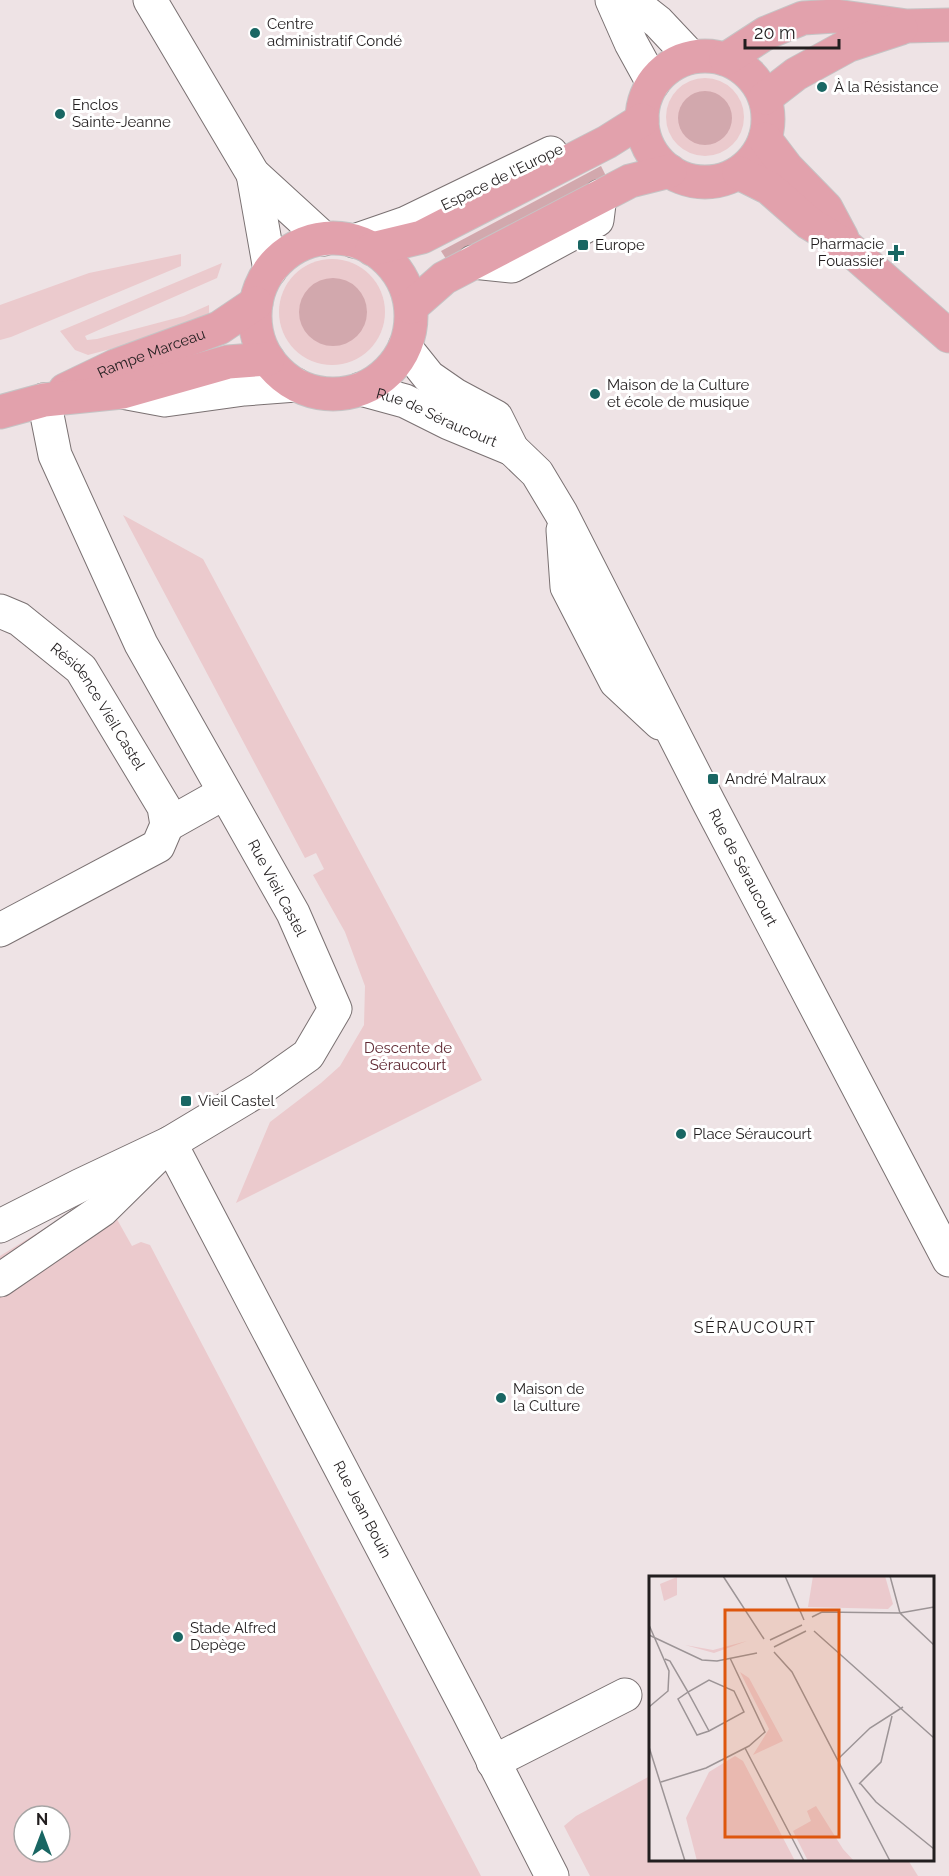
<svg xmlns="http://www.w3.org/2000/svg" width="949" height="1876" viewBox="0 0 949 1876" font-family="Raleway,sans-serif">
<rect width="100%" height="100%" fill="#eee3e5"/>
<!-- green -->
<g fill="#ebcacd" fill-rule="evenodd">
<circle cx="705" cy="117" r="39"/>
<polygon points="181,254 181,266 11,337 0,340 0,305 89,273"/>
<circle cx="332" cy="312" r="53"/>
<polygon points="222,263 217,278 85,336 87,340 97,339 184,316 209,305 209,320 190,328 88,355 75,350 60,331"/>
<polygon points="123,515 203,559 482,1080 236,1203 270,1122 321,1083 340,1066 364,1025 365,986 345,932 313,875 324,869 316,853 305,858"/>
<path d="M84,1204L114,1214L132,1246L141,1242L150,1245L481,1876H0V1256ZM24,1816H60V1852H24Z"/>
<polygon points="650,1776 650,1860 908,1860 918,1876 590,1876 564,1826 576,1816"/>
</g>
<!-- water -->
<g fill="#d2a8ad">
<circle cx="705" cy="118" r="27"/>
<polygon points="601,166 607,178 448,262 441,251"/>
<circle cx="333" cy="312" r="34"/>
</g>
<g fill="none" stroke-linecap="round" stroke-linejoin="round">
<defs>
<g id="minor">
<polyline points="150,0 253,174 324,239"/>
<polyline points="612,0 631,43 653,83"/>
<polyline points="630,0 658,22 691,57"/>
<polyline points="253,174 270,270"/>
<polyline points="354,241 406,223 551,153"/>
<polyline points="473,262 512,266 597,220 600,196"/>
<path id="s1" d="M405,347L429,377L455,395L496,417L512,449L537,473L561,513L709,803L949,1260"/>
<path id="s2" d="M361,389L405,401L449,423L512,449"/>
<polyline points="122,392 165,400 244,389 296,385"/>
<polyline points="563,530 567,587 616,682 660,723"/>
<path id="s3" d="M0,611L19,619L81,669L164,807L167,825L158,846L0,930"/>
<polyline points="167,825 224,793"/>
<polyline points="0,1226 79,1186 170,1143 260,1089 308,1055 335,1009 293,913 141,644 55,455 44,400"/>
<path id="s4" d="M0,1280L102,1210L170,1143L467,1709L552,1876"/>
<polyline points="493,1762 625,1695"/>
</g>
<g id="major">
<circle cx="705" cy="119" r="63"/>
<polyline points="726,59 766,33 803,18 835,16 907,26 949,25"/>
<polyline points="765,98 796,74 849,45 901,28"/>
<polyline points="765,139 787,168 826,208 842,238"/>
<polyline points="739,173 769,188 809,223 845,245 949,336"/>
<circle cx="333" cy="316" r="78"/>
<polyline points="372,249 422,237 607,142 642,120"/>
<polyline points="411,307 444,278 630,181 670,171"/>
<path id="s5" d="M65,390L115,366L219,328L256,303"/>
<polyline points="0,412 44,400 122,392 228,362 268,359"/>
</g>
</defs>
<!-- minor casing -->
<use href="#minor" stroke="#7a7172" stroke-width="35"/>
<!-- major casing -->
<use href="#major" stroke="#c6c4c5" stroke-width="35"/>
<!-- minor -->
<use href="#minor" stroke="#fff" stroke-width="33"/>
<!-- major -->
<use href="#major" stroke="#e2a1ac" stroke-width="33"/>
</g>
<!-- markers -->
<g fill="#196663" stroke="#fff" stroke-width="2">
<circle cx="255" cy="33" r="6"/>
<circle cx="822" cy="87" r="6"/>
<circle cx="60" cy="114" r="6"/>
<rect x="577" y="239" width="12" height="12" rx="3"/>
<path d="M893 244h6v6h6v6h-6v6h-6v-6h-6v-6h6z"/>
<circle cx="595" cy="394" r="6"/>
<rect x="707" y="773" width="12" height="12" rx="3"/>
<rect x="180" y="1095" width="12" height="12" rx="3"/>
<circle cx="681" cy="1134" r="6"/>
<circle cx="501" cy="1398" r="6"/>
<circle cx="178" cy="1637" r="6"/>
</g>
<g text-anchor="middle" stroke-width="6" stroke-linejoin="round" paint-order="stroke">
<!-- poi labels -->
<g font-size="15" fill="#221e1f" stroke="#fff" text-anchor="start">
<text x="267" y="29">Centre<tspan x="267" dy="17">administratif Condé</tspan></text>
<text x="834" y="92">À la Résistance</text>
<text x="72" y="110">Enclos<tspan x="72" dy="17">Sainte-Jeanne</tspan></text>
<text x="884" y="249" text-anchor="end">Pharmacie<tspan x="884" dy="17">Fouassier</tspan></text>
<text x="595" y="250">Europe</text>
<text x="607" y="390">Maison de la Culture<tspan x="607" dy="17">et école de musique</tspan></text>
<text x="725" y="784">André Malraux</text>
<text x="198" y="1106">Vieil Castel</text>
<text x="693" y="1139">Place Séraucourt</text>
<text x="513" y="1394">Maison de<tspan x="513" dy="17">la Culture</tspan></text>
<text x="190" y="1633">Stade Alfred<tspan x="190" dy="17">Depège</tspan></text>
</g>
<!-- street labels -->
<g font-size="15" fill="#221e1f" stroke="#fff">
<text transform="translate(502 177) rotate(-26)" y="5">Espace de l'Europe</text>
<text dy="5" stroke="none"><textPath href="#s5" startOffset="94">Rampe Marceau</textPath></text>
<text dy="5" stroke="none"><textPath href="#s2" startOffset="81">Rue de Séraucourt</textPath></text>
<text dy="5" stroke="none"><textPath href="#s3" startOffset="140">Résidence Vieil Castel</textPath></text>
<text dy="5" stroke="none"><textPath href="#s1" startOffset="632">Rue de Séraucourt</textPath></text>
<text transform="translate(277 888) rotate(62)" y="5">Rue Vieil Castel</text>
<text dy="5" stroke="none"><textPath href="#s4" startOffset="633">Rue Jean Bouin</textPath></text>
</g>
<!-- park labels -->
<g font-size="15" fill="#5f2832" stroke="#fff">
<text x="408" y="1053">Descente de<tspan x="408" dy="17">Séraucourt</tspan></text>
</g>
<!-- neighbourhood labels -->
<g font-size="16" letter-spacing="1.5" fill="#221e1f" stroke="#fff">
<text x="755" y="1333">SÉRAUCOURT</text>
</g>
</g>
<!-- overview -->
<g transform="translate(649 1576)">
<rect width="285" height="285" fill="#eee3e5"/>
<path d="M164,0H236L244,28L239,33L159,31ZM28,1V19L15,25L11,8ZM98,65L65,77L36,69L64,74ZM91,96L100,102L134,165L104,179L120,153ZM86,180L94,185L146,285H48L37,242L60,196ZM167,230L194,273L205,285H159L144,255L162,245L158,235Z" fill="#ebcacd"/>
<path fill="none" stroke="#9c9496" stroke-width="1.5" d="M74,0L115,63M136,0L155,44M241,0L251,37L285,69M163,41L173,36L251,37L285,31M0,49L20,95L19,115L0,131M165,55L285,162M0,59L53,84L68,85L108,77M121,64L153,49M125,71L157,55M125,76L143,96L241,285M16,83L21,85L39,116L29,123L48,159L60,155L95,136L85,115L60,104L39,116L60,155M0,171L36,285M96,172L155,285M189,183L221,152L254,131M12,206L57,192L100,170L116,156L81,82M211,207L227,226L285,273M210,208L232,186L243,140"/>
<path fill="#de560d" fill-opacity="0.15" stroke="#de560d" stroke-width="3" d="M76,34H190V261H76Z"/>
<rect width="285" height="285" fill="none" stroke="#221e1f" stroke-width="3"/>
</g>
<!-- north arrow -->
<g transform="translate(42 1834)"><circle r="28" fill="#ffffff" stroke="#a7a5a5" stroke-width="1.5"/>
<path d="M0-4.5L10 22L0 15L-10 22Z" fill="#196663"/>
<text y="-9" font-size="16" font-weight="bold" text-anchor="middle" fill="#221e1f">N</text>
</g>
<!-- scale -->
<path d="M745 39v9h94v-9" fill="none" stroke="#221e1f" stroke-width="3"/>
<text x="754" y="39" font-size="18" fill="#221e1f" stroke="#ffffff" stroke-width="4.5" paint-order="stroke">20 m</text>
</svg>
